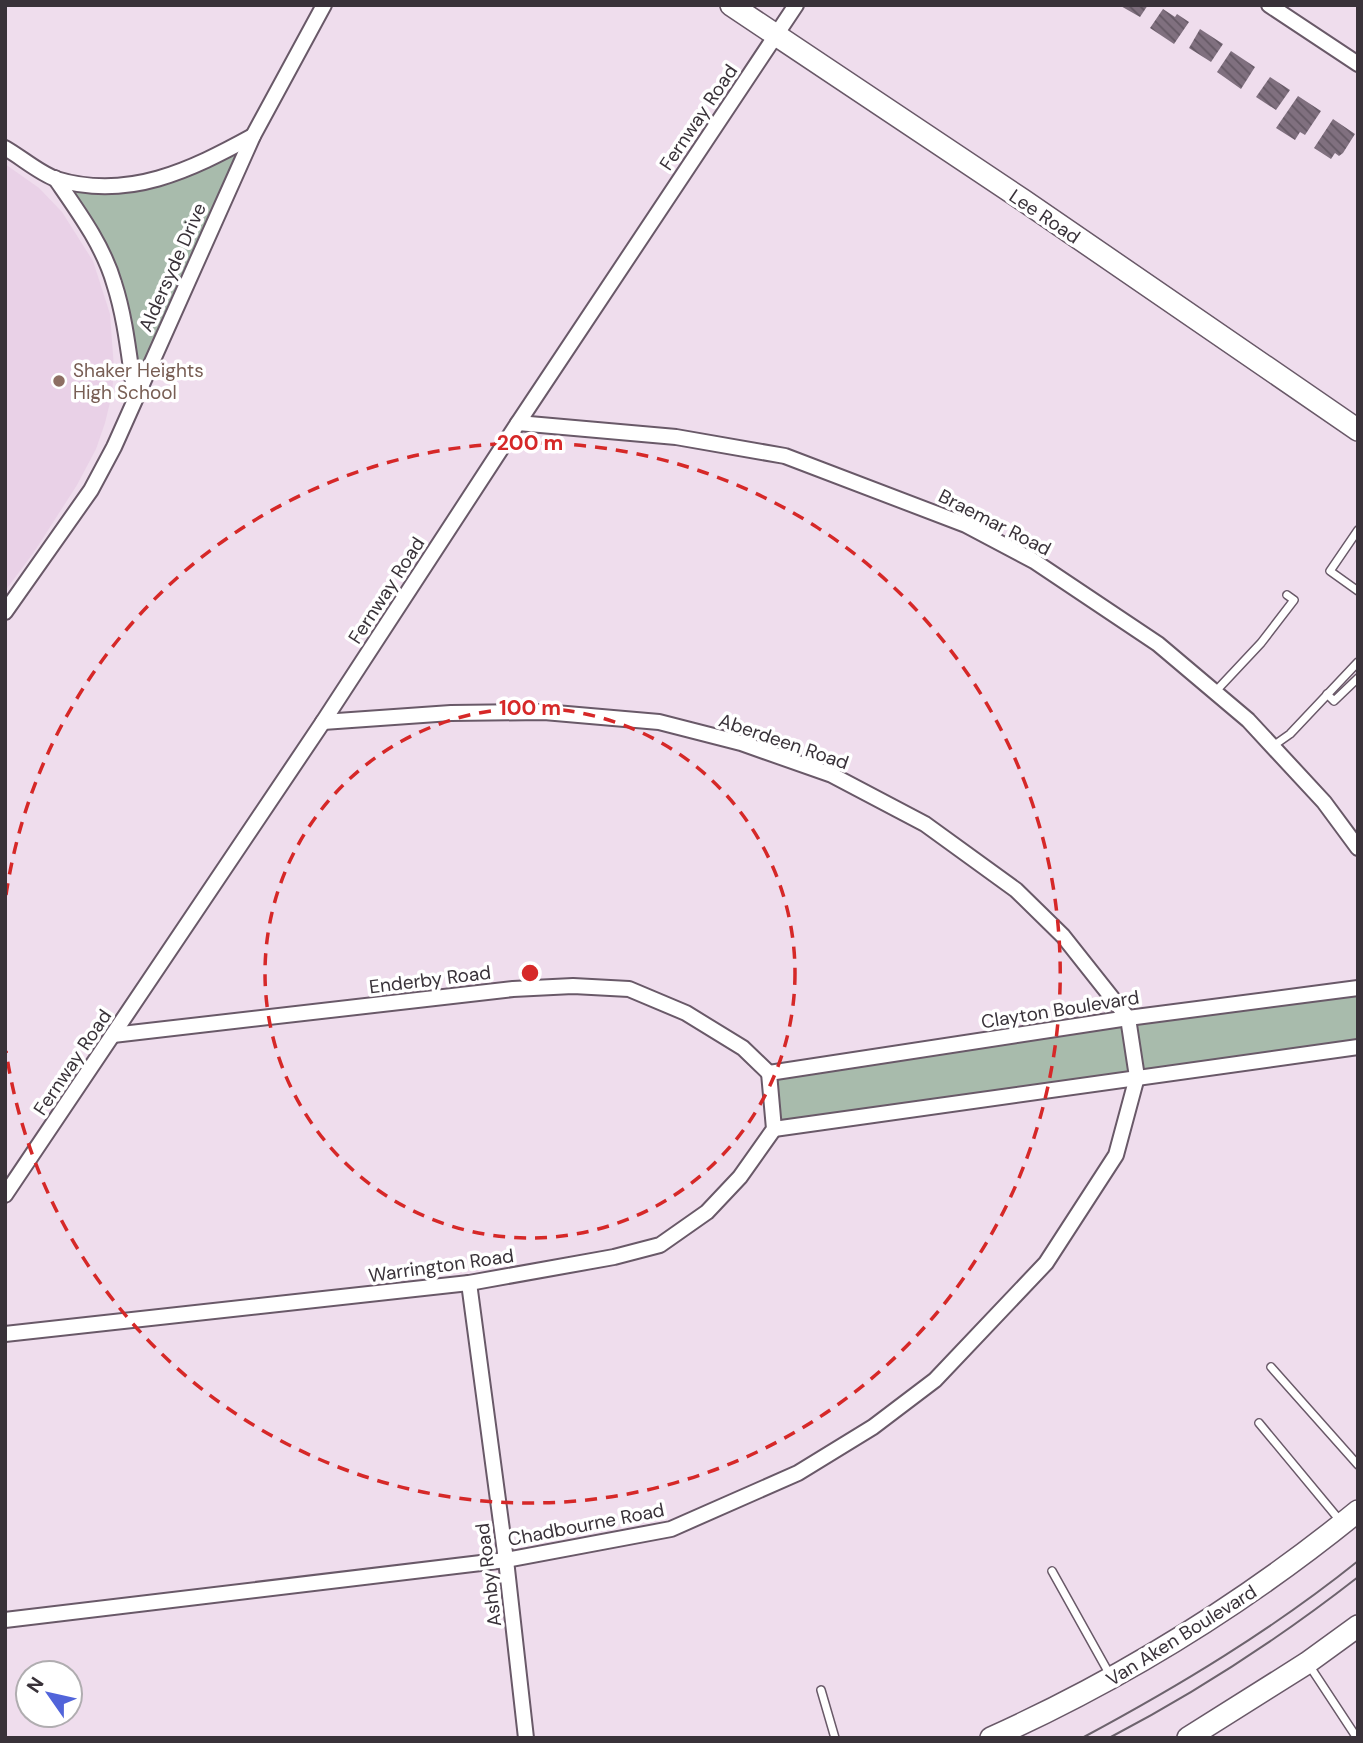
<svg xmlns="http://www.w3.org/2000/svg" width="1363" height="1743" viewBox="0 0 1363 1743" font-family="'DM Sans',sans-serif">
<defs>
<pattern id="building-back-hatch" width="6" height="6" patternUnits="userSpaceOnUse" patternTransform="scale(1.75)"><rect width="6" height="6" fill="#80707f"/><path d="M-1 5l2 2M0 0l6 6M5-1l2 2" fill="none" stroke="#645864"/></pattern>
</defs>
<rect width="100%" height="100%" fill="#efdded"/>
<!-- built -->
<polygon fill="#e9d1e7" points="5,164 39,188 62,212 93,261 110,314 114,368 112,394 105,423 96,449 77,485 34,552 5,591"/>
<!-- green -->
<g fill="#a8bbac">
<polygon points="253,136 135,396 114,280 55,178 147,182"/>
<polygon points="1358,988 1358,1047 774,1129 769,1073"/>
</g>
<!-- building -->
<g fill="url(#building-back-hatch)">
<polygon points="1119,5 1148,5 1140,17"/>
<polygon points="1163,9 1175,17 1177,14 1189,22 1174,44 1150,28"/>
<polygon points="1200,29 1223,44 1211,62 1189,48"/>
<polygon points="1231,51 1255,67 1241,89 1217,72"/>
<polygon points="1270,77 1290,90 1276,110 1256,97"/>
<polygon points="1298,96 1321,111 1305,135 1300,132 1295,140 1276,128"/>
<polygon points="1333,119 1355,134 1343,153 1339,156 1335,153 1331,159 1314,148"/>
</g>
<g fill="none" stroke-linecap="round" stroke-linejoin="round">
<defs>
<g id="lane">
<polyline points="1358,530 1330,571 1358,591"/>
<polyline points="1215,692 1261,643 1294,600 1287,595"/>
<polyline points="1327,694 1334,701 1358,678"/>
<polyline points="1273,746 1290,734 1358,662"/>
<polyline points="1271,1367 1358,1465"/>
<polyline points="1259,1423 1342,1523"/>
<polyline points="1052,1571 1110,1675"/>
<polyline points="1309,1665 1357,1738"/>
<polyline points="821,1690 835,1738"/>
</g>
<g id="street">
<polyline points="1269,5 1358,64"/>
<path d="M5,148C21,157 39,173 56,179C128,201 191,170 253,136"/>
<path d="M55,178C77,210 103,245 114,283C126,320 129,358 135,396"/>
<polyline points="518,423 676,437 785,456 966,525 1034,561 1158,644 1248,720 1324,802 1358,848"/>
<polyline points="5,612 91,490 114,447 253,136 324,5"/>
<polyline points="113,1035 513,989 573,986 629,989 686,1013 743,1048 769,1073"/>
<polyline points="769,1073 1128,1018 1358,988"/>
<polyline points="774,1129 1358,1047"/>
<polyline points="5,1195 323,722 518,423 796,5"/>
<polyline points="469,1283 506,1560 526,1738"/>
<polyline points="5,1334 469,1283 614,1257 660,1245 707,1212 740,1177 774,1129 769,1073"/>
<polyline points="5,1620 506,1560 671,1529 798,1473 873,1427 935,1380 1046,1263 1116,1155 1137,1077 1128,1018 1063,936 1016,890 925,824 832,775 741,743 659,722 544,712 451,713 323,722"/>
</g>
<g id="secondary">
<polyline points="731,5 1023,200 1358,430"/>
<path d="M991,1738C1124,1678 1245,1603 1358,1511"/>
<polyline points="1188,1738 1307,1663 1358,1626"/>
</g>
</defs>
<!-- lane casing -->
<use href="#lane" stroke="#695968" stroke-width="10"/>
<!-- street casing -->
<use href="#street" stroke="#695968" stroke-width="18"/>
<!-- secondary casing -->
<use href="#secondary" stroke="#695968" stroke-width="24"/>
<!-- lane -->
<use href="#lane" stroke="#fff" stroke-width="7"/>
<!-- street -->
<use href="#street" stroke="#fff" stroke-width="14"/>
<!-- secondary -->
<use href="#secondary" stroke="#fff" stroke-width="21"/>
<!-- tram -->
<g stroke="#6d636d" stroke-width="2">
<path d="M1082,1738C1179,1686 1272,1630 1358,1561"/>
<path d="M1109,1738C1197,1692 1280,1638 1358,1577"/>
</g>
</g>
<!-- distance rings -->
<g fill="none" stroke="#d62828" stroke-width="3.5" stroke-dasharray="12 9">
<circle cx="530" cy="973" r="265"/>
<path d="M6 895A530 530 0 1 1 6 1051"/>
</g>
<!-- markers -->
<circle fill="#8d6e63" stroke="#fff" stroke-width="2.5" cx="59" cy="381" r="7"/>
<g text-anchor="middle" stroke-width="7" stroke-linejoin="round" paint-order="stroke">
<!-- street labels -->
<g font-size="19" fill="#393239" stroke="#fff">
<text transform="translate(698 117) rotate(-56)" y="7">Fernway Road</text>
<text transform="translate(1045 216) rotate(34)" y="7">Lee Road</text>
<text transform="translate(172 267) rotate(-66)" y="7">Aldersyde Drive</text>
<text transform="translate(995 522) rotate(27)" y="7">Braemar Road</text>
<text transform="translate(386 590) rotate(-57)" y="7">Fernway Road</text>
<text transform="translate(784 741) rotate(19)" y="7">Aberdeen Road</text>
<text transform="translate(430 979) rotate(-7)" y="7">Enderby Road</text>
<text transform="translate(1060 1009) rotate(-9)" y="7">Clayton Boulevard</text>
<text transform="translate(72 1062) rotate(-56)" y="7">Fernway Road</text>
<text transform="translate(441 1265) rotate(-8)" y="7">Warrington Road</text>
<text transform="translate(586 1524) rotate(-11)" y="7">Chadbourne Road</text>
<text transform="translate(488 1575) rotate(-97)" y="7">Ashby Road</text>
<text transform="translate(1181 1635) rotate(-32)" y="7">Van Aken Boulevard</text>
</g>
<!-- education labels -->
<g font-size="19" fill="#785e54" stroke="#fff" text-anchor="start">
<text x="73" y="377">Shaker Heights<tspan x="73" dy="22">High School</tspan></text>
</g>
</g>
<circle cx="530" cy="973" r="10" fill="#d62828" stroke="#fff" stroke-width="3.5"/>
<g font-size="21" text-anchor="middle" font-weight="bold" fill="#d62828" stroke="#fff" stroke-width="7" stroke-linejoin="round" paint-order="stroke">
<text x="530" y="450">200 m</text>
<text x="530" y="715">100 m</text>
</g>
<!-- border -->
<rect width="1363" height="1743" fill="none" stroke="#393239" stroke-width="14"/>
<!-- north arrow -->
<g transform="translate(49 1694) rotate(304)"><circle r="33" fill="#ffffff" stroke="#b0adb0" stroke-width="2"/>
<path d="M0-5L12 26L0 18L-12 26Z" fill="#5164da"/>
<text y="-10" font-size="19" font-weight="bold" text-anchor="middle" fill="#393239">N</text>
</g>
</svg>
